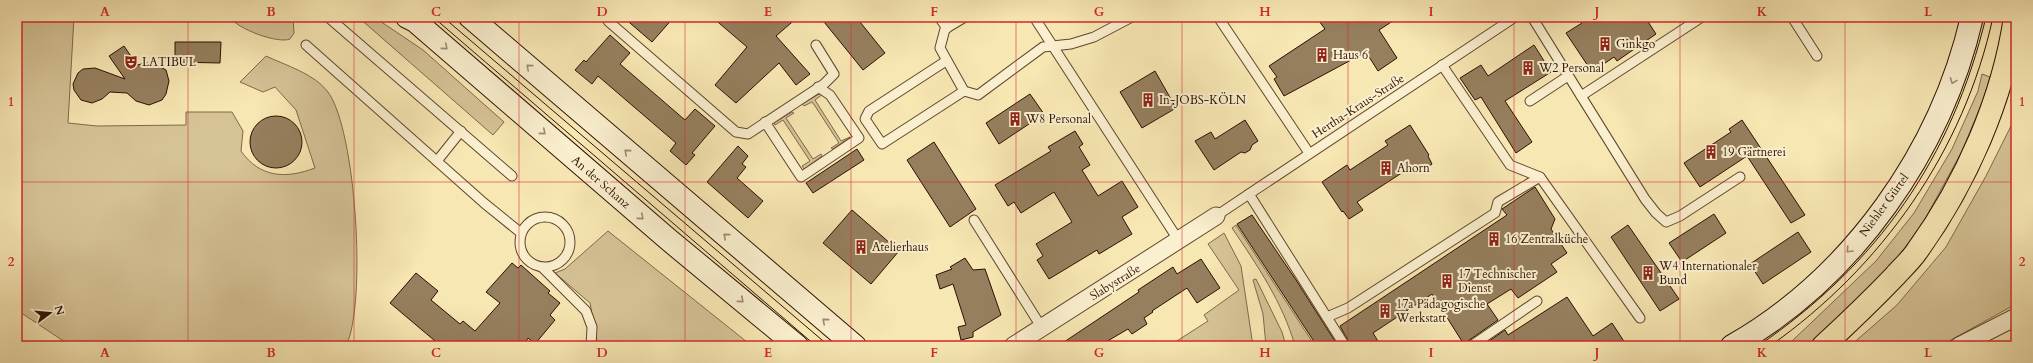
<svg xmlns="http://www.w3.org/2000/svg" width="2033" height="363" viewBox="0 0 2033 363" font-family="Cardo,serif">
<rect width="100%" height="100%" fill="#f7e7b3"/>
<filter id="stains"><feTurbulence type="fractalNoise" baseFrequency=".005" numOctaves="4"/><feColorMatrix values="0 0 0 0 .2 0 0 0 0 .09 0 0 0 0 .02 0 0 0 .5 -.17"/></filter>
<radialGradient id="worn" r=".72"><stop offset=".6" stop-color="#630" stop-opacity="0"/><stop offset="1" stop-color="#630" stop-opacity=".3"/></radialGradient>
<!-- green -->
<g fill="#d5c295" stroke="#81684b">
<path d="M17,17H74L68,123L97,126L186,125V112H232L243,131L241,151C260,178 286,179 315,168L296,110L275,87L263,92L240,82L266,56C285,65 315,74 328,92C356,130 367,304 346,346H71L17,310Z"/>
<path d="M230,17H293L294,33L290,39C278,44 237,29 230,17Z"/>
<polygon points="358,17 374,17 423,50 504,122 493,135"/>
<polygon points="1982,74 1990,77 1986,93 1962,151 1924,221 1887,273 1812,346 1783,346 1791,342 1876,261 1914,213 1952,149 1978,91"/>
<polygon points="821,93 823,94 815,100 841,141 850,137 833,149 831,148 839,143 815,106 812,102 804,106 802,104"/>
<polygon points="792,112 794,113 786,118 813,159 821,154 822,156 804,169 802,166 810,161 783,120 775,125 774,123"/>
<polygon points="2015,118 2016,304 1940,346 1850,346 1897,305 1946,247 1986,176"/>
<path d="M1236,225L1315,346H1295C1283,303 1257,265 1232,228Z"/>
<polygon points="608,231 752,346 598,346 590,303 555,273 565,269"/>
<polygon points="1224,233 1241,266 1253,346 1169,346 1208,321 1204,315 1239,290 1208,244"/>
<polygon points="1256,279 1282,332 1286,346 1266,346 1263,314 1253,280"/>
</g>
<!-- building -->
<g fill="#967f5e" stroke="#2d0f01">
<polygon points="623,17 674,17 652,42"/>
<polygon points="712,17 798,17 776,36 810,74 796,85 779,63 736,103 715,85 747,47"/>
<polygon points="820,17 856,17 885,53 863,70"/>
<polygon points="1316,17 1399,17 1379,30 1397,58 1378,71 1366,52 1284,96 1274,79 1277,77 1269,66 1325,29"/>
<polygon points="1578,17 1645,17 1656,34 1617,61 1614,57 1592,72 1566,33 1582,23"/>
<polygon points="610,35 630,53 620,64 685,120 695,109 715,126 692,153 695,155 686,165 670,151 676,143 598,76 592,84 575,70 584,60 586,62"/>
<polygon points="175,42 221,42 220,63 175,62"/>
<polygon points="1534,45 1551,72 1505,101 1532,142 1516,153 1481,97 1475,100 1460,78 1481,65 1488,76"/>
<polygon points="124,46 137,65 151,62 166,70 169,81 166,94 162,100 149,105 136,101 127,93 110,92 102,99 92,103 81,100 74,90 73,84 78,73 83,69 95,68 125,79 109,56"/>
<polygon points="1155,71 1176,108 1142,128 1120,92"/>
<polygon points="1030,94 1044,114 999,144 986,123"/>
<circle cx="276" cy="142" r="26"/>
<polygon points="1245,120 1258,141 1252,145 1250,150 1245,153 1241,152 1214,170 1195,141 1211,132 1215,139"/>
<polygon points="1742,120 1805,215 1791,223 1747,156 1700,187 1684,163 1731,132 1729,129"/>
<polygon points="1410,125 1429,155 1428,156 1432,164 1419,173 1414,165 1357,202 1363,210 1349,219 1343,211 1342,212 1322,182 1347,165 1350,170 1388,145 1385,141"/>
<polygon points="1075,131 1083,144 1079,147 1090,165 1082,170 1098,196 1122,181 1138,207 1122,217 1132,234 1099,254 1097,250 1049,279 1037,260 1043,256 1036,244 1072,222 1054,192 1021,213 1014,202 1008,206 995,185 1051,151 1048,147"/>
<polygon points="934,142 976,209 950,227 907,160"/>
<polygon points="738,146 748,156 742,164 746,167 737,178 763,201 748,218 707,182"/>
<polygon points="857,149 864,160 813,193 806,183"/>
<polygon points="1535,187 1555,219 1551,229 1567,253 1551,264 1557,272 1518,298 1511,289 1487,304 1498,320 1468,341 1465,346 1432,294 1373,333 1381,346 1351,346 1340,326 1507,215 1502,209"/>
<polygon points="852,210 899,251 871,284 823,243"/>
<polygon points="1714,214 1726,233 1682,262 1669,243"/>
<polygon points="1252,215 1296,280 1338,346 1317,346 1237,224"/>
<polygon points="1628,225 1679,299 1660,311 1611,237"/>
<polygon points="1798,232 1811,252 1763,284 1750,264"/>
<polygon points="965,258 973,270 985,269 1001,315 973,332 973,337 961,340 958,327 966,325 953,284 940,289 936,275 952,269 950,267"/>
<polygon points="1201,259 1220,288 1197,303 1187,288 1152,311 1153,312 1144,318 1147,324 1132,334 1128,329 1099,346 1058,346 1139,292 1138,290 1173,267 1177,274"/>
<polygon points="512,263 518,268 521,265 550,291 548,293 560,303 550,315 555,320 535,344 528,338 523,346 441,346 390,303 416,273 438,291 431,300 460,324 463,321 475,331 500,303 486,292"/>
<polygon points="1567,297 1593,336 1612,323 1627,346 1482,346 1505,330 1508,335"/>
</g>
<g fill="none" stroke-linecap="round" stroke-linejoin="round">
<defs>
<g id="service">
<polyline points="328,17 512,176"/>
<polyline points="607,17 608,21 736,132 748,134 824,84 834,74 816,45"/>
<polyline points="939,17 947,28"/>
<polyline points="965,17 945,29 940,48 964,91 978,95 1043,47 1071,44 1094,37 1132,17"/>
<polyline points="1034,17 1179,241"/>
<polyline points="1218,17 1309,153"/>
<polyline points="1532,17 1645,199 1656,213 1666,222 1680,216 1740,177"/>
<polyline points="1792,17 1817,56"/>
<polyline points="306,45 484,203 521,233"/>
<polyline points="946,61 869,111 865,119 882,144 964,91"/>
<polyline points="1442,65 1510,165 1540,177 1640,318"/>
<polyline points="1581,96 1702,17"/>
<polyline points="1530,101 1568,76"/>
<polyline points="765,122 801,177 859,138 830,95 818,87"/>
<polyline points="437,161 461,131"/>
<polyline points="1249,194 1345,346"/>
<polyline points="1216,216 1515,17"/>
<circle cx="545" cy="242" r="25"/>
<polyline points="974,220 1042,328"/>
<polyline points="542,267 586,311 592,327 591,346"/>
<polyline points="1327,317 1348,308 1495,213 1498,202 1540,177"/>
<polyline points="1471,346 1537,301"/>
</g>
<g id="minor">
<polyline points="1013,346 1216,216"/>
<polyline points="1959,346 2016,317"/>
</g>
<g id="secondary">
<polyline points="407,17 415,21 669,240 797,346"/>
<polyline points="470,17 855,346"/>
<path d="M1732,346C1853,277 1941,151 1972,17"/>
</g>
<path id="primary" d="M1823,346C1848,323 1872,300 1895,276C1902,268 1911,260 1917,251C1966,183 2003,99 2015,17"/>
</defs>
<!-- service casing -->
<use href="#service" stroke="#60452e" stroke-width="11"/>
<!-- minor casing -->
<use href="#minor" stroke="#60452e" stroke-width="19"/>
<!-- secondary casing -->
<use href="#secondary" stroke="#2d0f01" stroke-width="24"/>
<!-- primary casing -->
<use href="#primary" stroke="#2d0f01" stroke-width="24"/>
<!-- service -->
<use href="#service" stroke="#faefce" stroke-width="9"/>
<!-- minor -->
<use href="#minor" stroke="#faefce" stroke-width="17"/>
<!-- secondary -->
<use href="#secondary" stroke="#faefce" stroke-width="22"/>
<!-- primary -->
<use href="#primary" stroke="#f7e7b3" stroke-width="22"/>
<!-- tram -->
<g stroke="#2d0f01" stroke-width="1">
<polyline points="433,17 816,346"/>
<polyline points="443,17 829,346"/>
<path d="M1758,346C1878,264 1952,158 1986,17"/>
<path d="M1770,346C1882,267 1964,151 1993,17"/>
</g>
</g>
<!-- one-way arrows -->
<defs><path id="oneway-chevron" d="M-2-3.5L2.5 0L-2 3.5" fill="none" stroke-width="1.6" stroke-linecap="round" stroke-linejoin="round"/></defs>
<g stroke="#9e8a72">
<use href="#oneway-chevron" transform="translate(445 47) rotate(41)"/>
<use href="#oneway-chevron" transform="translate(529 67) rotate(-139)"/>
<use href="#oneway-chevron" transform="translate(1953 81) rotate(111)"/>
<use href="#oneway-chevron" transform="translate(543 132) rotate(41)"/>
<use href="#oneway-chevron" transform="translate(627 152) rotate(-139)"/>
<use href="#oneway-chevron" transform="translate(641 217) rotate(41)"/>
<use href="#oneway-chevron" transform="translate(726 236) rotate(-139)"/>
<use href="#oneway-chevron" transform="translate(1849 250) rotate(133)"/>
<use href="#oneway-chevron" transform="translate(741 300) rotate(40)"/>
<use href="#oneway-chevron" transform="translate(825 321) rotate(-139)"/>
</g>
<!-- grid -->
<path fill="none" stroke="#d62828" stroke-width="1" stroke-opacity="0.55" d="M188,17V346M354,17V346M519,17V346M685,17V346M851,17V346M1016,17V346M1182,17V346M1348,17V346M1514,17V346M1680,17V346M1845,17V346M17,182H2016"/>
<!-- icons -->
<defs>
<symbol id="building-bare" viewBox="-9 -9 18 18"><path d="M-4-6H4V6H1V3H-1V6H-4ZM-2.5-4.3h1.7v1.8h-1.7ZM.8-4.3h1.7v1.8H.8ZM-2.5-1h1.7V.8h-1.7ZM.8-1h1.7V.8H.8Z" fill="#8f2418" stroke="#faefce" stroke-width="2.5" paint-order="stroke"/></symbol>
<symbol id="theatre-bare" viewBox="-9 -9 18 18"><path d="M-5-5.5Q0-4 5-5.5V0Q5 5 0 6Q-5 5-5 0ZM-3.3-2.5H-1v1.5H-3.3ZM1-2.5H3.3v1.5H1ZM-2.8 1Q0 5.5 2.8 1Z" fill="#8f2418" stroke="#faefce" stroke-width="2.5" paint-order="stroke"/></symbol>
</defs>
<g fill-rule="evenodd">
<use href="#building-bare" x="1595" y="34" width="20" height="20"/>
<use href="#building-bare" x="1312" y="45" width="20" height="20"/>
<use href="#theatre-bare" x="121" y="52" width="20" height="20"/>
<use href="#building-bare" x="1518" y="58" width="20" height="20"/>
<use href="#building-bare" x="1138" y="90" width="20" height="20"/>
<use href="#building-bare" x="1005" y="109" width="20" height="20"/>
<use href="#building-bare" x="1701" y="142" width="20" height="20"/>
<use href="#building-bare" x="1376" y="158" width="20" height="20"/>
<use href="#building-bare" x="1484" y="229" width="20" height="20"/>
<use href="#building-bare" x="851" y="237" width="20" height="20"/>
<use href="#building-bare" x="1638" y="263" width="20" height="20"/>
<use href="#building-bare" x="1437" y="271" width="20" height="20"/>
<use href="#building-bare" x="1375" y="301" width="20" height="20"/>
</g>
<g text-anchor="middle" stroke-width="4" stroke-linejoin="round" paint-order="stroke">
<!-- poi labels -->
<g font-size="12" fill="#2d0f01" stroke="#faefce" text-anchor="start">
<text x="1616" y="48">Ginkgo</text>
<text x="1333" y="59">Haus 6</text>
<text x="142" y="66">LATIBUL</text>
<text x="1539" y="72">W2 Personal</text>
<text x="1159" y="104">In-JOBS-KÖLN</text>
<text x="1026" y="123">W8 Personal</text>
<text x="1722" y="156">19 Gärtnerei</text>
<text x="1397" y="172">Ahorn</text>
<text x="1505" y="243">16 Zentralküche</text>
<text x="872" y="251">Atelierhaus</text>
<text x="1659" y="270">W4 Internationaler<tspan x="1659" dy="14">Bund</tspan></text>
<text x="1458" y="278">17 Technischer<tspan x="1458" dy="14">Dienst</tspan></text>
<text x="1396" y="308">17a Pädagogische<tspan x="1396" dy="14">Werkstatt</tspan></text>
</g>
<!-- street labels -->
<g font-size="12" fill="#2d0f01" stroke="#faefce">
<text transform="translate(1358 106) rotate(-33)" y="4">Hertha-Kraus-Straße</text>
<text transform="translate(601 182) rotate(41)" y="4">An der Schanz</text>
<text transform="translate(1884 205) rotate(-54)" y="4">Niehler Gürtel</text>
<text transform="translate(1115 282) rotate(-32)" y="4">Slabystraße</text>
</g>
</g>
<!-- margin -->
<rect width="2033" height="363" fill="none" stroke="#f7e7b3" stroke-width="44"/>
<!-- north arrow -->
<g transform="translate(50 313) rotate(74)" stroke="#faefce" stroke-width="3" paint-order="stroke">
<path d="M0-3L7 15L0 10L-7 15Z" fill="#2d0f01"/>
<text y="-6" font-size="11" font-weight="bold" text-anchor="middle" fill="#2d0f01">N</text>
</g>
<rect x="22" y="22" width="1989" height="319" fill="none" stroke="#d62828" stroke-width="1.5"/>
<g font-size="13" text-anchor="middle" font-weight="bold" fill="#d62828">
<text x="105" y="16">A</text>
<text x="271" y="16">B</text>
<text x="436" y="16">C</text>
<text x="602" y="16">D</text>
<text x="768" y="16">E</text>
<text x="934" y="16">F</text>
<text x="1099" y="16">G</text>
<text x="1265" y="16">H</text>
<text x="1431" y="16">I</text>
<text x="1597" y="16">J</text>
<text x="1762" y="16">K</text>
<text x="1928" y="16">L</text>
<text x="11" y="106">1</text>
<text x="2022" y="106">1</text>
<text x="11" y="266">2</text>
<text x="2022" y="266">2</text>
<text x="105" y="357">A</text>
<text x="271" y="357">B</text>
<text x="436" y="357">C</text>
<text x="602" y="357">D</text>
<text x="768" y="357">E</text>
<text x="934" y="357">F</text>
<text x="1099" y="357">G</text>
<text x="1265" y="357">H</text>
<text x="1431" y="357">I</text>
<text x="1597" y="357">J</text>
<text x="1762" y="357">K</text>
<text x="1928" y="357">L</text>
</g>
<rect width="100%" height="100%" filter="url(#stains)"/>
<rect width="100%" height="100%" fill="url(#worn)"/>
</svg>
